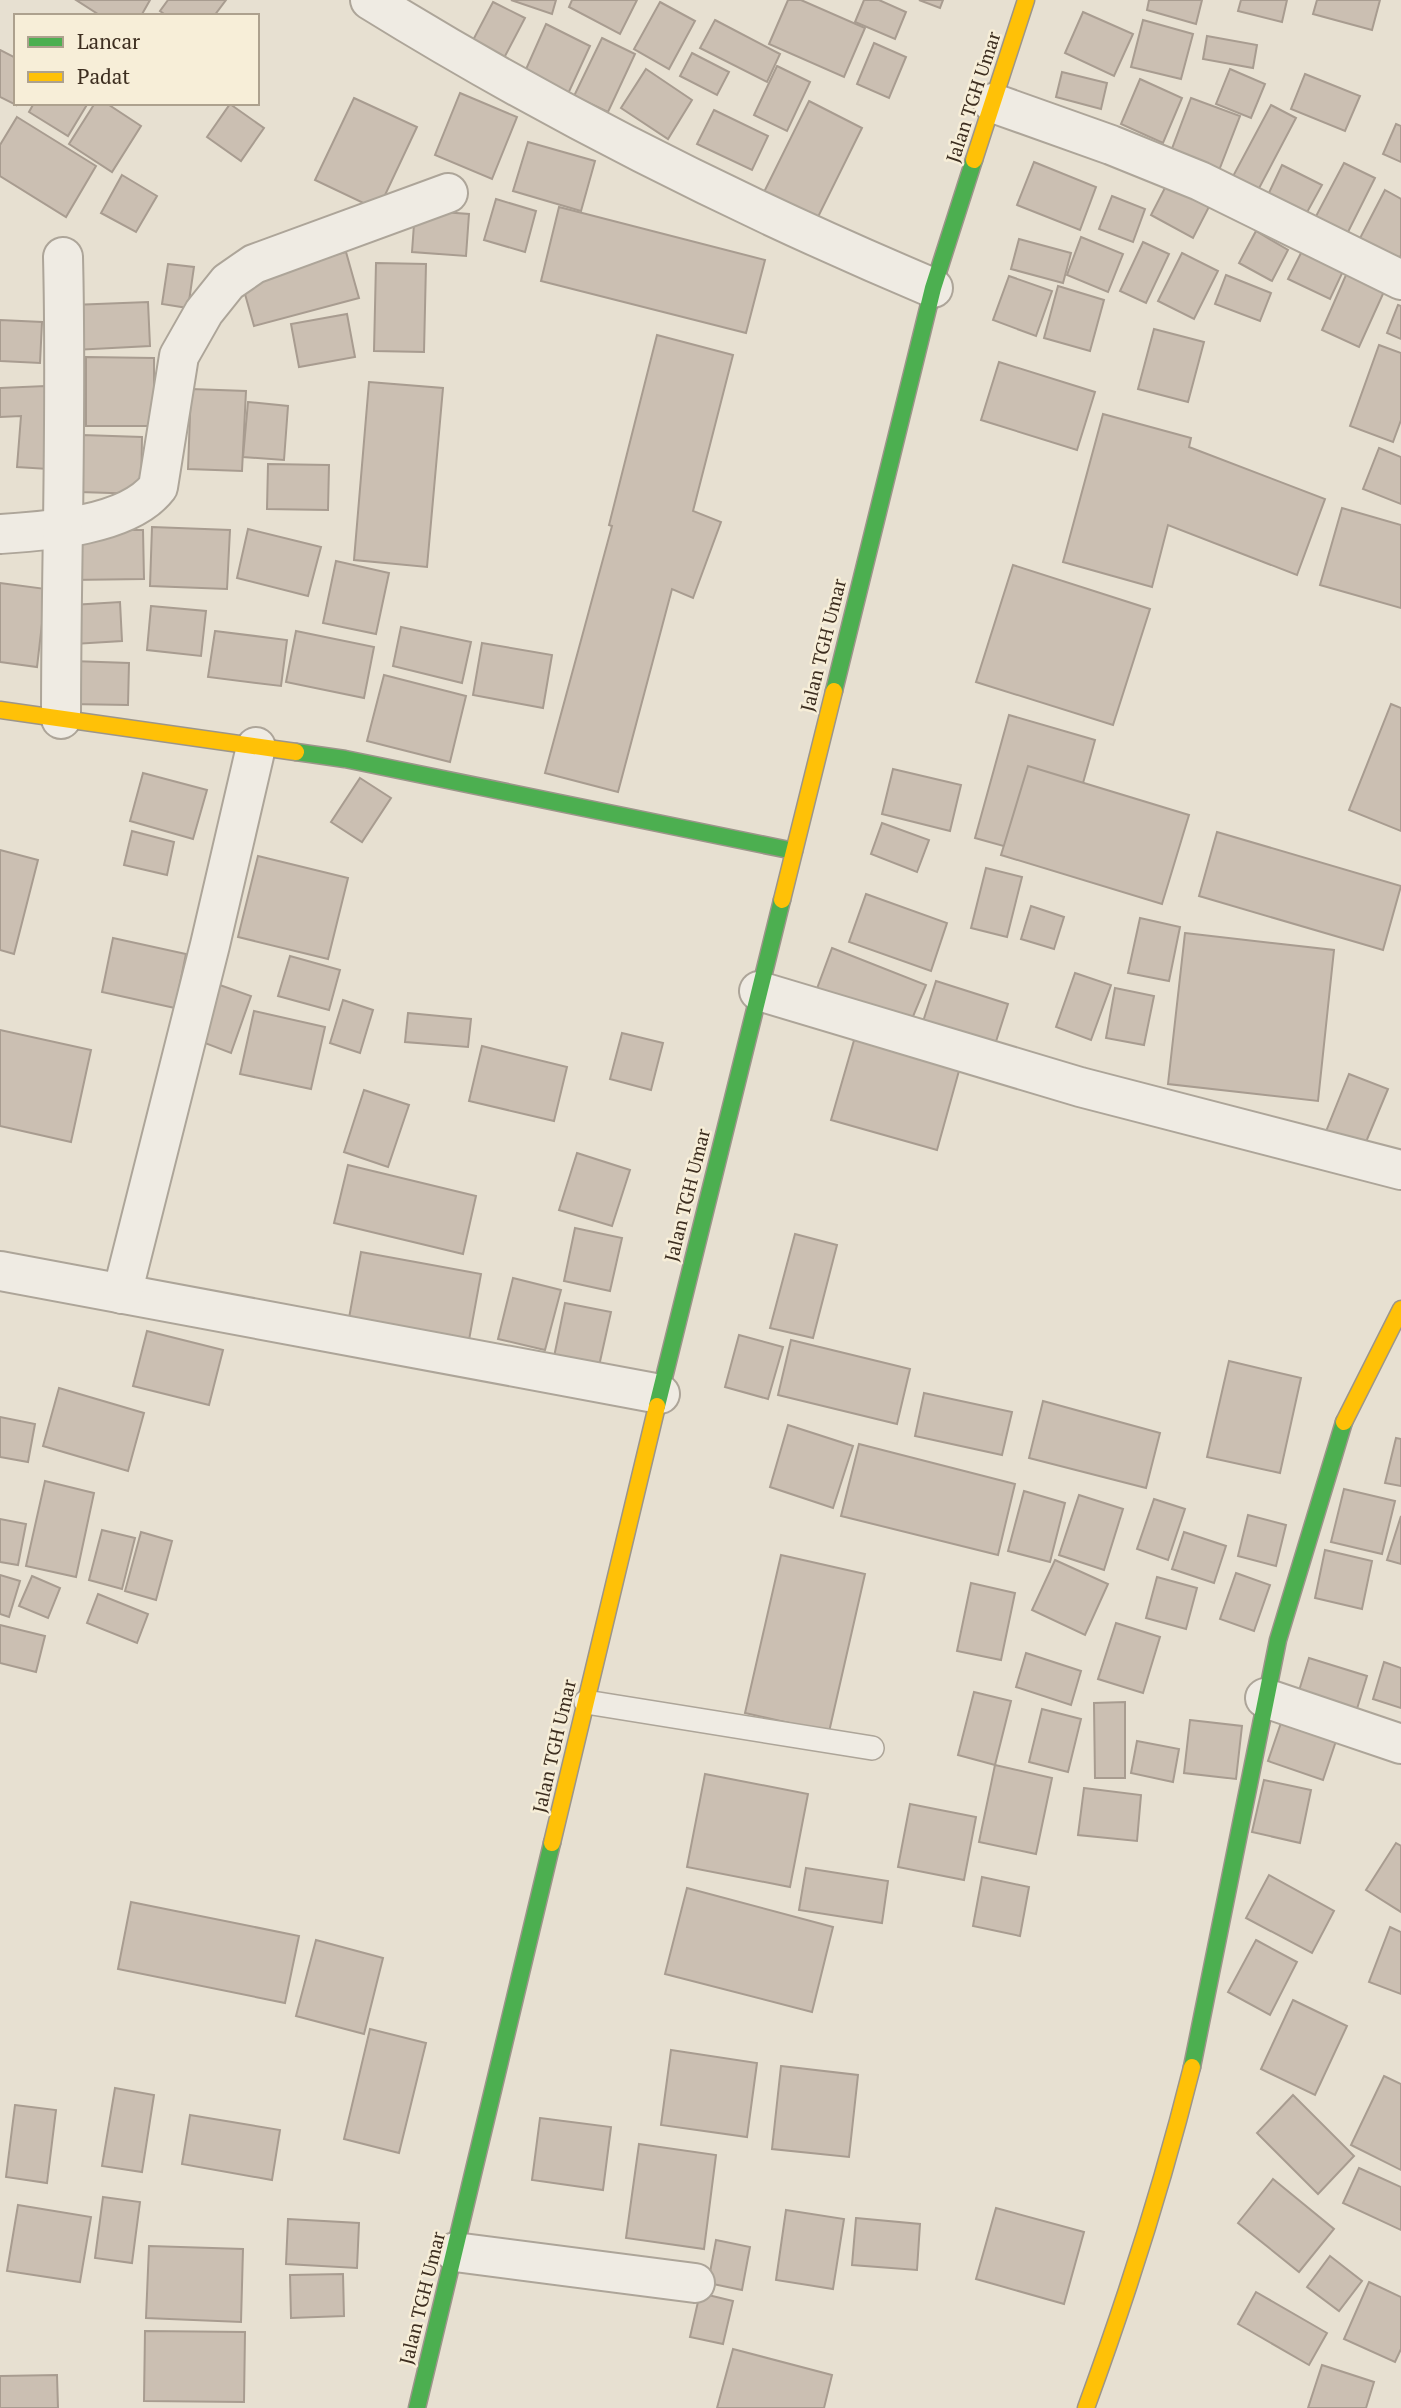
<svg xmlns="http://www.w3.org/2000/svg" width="1401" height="2408" viewBox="0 0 1401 2408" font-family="'PT Serif',serif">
<rect width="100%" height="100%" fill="#e7e0d1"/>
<!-- building -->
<g fill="#cbbfb2" stroke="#a89c90" stroke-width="2">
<polygon points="76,0 150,0 141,16 101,16"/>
<polygon points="168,0 226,0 214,16 167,16 160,11"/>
<polygon points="511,0 556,0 552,14"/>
<polygon points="572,0 637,0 620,34 569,7"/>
<polygon points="788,0 801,0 865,28 844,77 769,44"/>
<polygon points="864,0 879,0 906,12 895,39 855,22"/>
<polygon points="919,0 943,0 940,8"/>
<polygon points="1149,0 1202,0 1196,24 1147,10"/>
<polygon points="1241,0 1287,0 1282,22 1238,11"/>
<polygon points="1317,0 1380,0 1372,30 1313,14"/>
<polygon points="493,2 525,18 504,58 472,42"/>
<polygon points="660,2 695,21 669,69 634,49"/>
<polygon points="1083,12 1133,34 1114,76 1065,53"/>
<polygon points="715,20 780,54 767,82 700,48"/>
<polygon points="1143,20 1193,34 1181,79 1131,67"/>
<polygon points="546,24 590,46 567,96 523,76"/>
<polygon points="1207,36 1257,45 1253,68 1203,59"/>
<polygon points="602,38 635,54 608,112 574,96"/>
<polygon points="874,43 906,57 889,98 857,84"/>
<polygon points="0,50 16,58 16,105 0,97"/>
<polygon points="692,53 729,72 717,95 680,76"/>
<polygon points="777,66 810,82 787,131 754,115"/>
<polygon points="646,69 692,100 668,139 621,108"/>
<polygon points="1230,69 1265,84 1251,118 1216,104"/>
<polygon points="1062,72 1107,83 1101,109 1056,97"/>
<polygon points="1305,74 1360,96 1345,131 1291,109"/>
<polygon points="1140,79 1182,98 1163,143 1121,124"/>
<polygon points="460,93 517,117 492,179 435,155"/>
<polygon points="354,98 417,127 378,210 315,180"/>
<polygon points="1191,98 1240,116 1218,173 1170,154"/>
<polygon points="809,101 862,128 817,219 764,192"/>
<polygon points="34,103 88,103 68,136 29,112"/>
<polygon points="95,103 106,103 141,126 112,172 69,144"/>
<polygon points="230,104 264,128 241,161 207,137"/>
<polygon points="1271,105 1296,118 1256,194 1231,180"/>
<polygon points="714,110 768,136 752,170 697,144"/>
<polygon points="17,117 96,166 66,217 0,176 0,145"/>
<polygon points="1396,124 1401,126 1401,162 1383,154"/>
<polygon points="528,142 595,161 581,211 513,191"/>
<polygon points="1034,162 1096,187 1080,230 1017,205"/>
<polygon points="1344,163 1375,178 1346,236 1314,220"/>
<polygon points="1282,165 1322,185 1305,216 1267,197"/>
<polygon points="122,175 157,196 136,232 101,213"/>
<polygon points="1170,178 1212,201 1193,238 1151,215"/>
<polygon points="1385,190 1401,199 1401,255 1397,263 1358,242"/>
<polygon points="1112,196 1145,209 1133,242 1099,229"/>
<polygon points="496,199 536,211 525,252 484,240"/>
<polygon points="559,207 765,260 746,333 541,281"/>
<polygon points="415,210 469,214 466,256 412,252"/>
<polygon points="1256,231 1288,250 1272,281 1239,263"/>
<polygon points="1081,237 1123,254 1108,292 1067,275"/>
<polygon points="1019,239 1071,253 1063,283 1011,269"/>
<polygon points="1143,242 1169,254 1146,303 1120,291"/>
<polygon points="1304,247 1345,267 1330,299 1288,279"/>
<polygon points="346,252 359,298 254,326 241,280"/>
<polygon points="1182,253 1218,271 1194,319 1158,301"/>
<polygon points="376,263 426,264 424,352 374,351"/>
<polygon points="168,264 194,267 188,308 162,304"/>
<polygon points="1349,268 1387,285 1359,347 1322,330"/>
<polygon points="1226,275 1271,293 1260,321 1215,304"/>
<polygon points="1009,276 1052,291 1036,336 993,320"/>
<polygon points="1058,286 1104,300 1090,351 1044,338"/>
<polygon points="148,302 150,346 74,350 72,305"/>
<polygon points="1398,305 1401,306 1401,339 1387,333"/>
<polygon points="347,314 355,357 299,367 291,324"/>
<polygon points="0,320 42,322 40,363 0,361"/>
<polygon points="1154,329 1204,342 1188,402 1138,389"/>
<polygon points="657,335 733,355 693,511 721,522 693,598 672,589 618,792 545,773 612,526 609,525"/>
<polygon points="1379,345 1401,353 1401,420 1393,442 1350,426"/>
<polygon points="86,357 154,358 154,426 86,426"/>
<polygon points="999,362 1095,392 1077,450 981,420"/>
<polygon points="369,382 443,388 427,567 354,560"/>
<polygon points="45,386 48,469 17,467 21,416 0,417 0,388"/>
<polygon points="191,389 246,391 242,471 188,469"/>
<polygon points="248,402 288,406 284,460 243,457"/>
<polygon points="1103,414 1191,438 1189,447 1325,499 1297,575 1168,525 1152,587 1063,562"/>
<polygon points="82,435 142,437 141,494 80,492"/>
<polygon points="1379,448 1401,457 1401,504 1363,489"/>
<polygon points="268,464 329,465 328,510 267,509"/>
<polygon points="1342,508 1401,525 1401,608 1320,585"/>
<polygon points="152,527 230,530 227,589 150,586"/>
<polygon points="248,529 321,547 308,596 237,578"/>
<polygon points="69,530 143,530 144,579 70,580"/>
<polygon points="336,561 389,573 376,634 323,623"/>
<polygon points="1013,565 1150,609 1113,725 976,682"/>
<polygon points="0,583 46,589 37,667 0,662"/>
<polygon points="120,602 122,641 74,644 72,605"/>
<polygon points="151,606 206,611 201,656 147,650"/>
<polygon points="401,627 471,642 462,683 393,666"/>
<polygon points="215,631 287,640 281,686 208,677"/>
<polygon points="296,631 374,647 364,698 286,682"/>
<polygon points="482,643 552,655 543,708 473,695"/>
<polygon points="72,661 129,663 128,705 70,704"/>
<polygon points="384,675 466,696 450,762 367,741"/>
<polygon points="1391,704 1401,708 1401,831 1349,810"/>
<polygon points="1009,715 1095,740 1061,862 975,838"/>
<polygon points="1028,766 1189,815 1162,904 1001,855"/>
<polygon points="893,769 961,785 950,831 882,814"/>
<polygon points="143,773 207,790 193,839 130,821"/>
<polygon points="360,778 391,798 362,842 331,822"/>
<polygon points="882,823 929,840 917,872 871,854"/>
<polygon points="132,831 174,842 167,875 124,865"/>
<polygon points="1217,832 1401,886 1383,950 1199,896"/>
<polygon points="0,850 38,860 14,954 0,950"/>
<polygon points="258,856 348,878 328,959 238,937"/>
<polygon points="986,868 1022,877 1007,937 971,928"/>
<polygon points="866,894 947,923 931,971 849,942"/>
<polygon points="1031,906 1064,917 1054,949 1021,939"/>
<polygon points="1140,918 1180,927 1169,981 1128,973"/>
<polygon points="1185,933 1334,950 1318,1101 1168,1084"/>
<polygon points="113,938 186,954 175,1008 102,992"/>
<polygon points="832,948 926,985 907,1031 815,994"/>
<polygon points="290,956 340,970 329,1010 278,996"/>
<polygon points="1075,973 1111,985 1091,1040 1056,1027"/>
<polygon points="936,981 1008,1004 992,1054 920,1031"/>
<polygon points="217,984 251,996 231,1053 197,1040"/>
<polygon points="1115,988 1154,996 1144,1045 1106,1038"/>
<polygon points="343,1000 373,1010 360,1053 330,1043"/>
<polygon points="254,1011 325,1027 311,1089 240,1074"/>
<polygon points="408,1013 471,1019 468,1047 405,1042"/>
<polygon points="0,1030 91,1050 71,1142 0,1126"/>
<polygon points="857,1030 962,1060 937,1150 831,1120"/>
<polygon points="622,1033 663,1043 651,1090 610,1079"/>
<polygon points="482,1046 567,1067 554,1121 469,1101"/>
<polygon points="1349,1074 1388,1089 1361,1154 1323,1139"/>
<polygon points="364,1090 409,1105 388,1167 344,1152"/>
<polygon points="577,1153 630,1170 612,1226 559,1210"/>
<polygon points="348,1165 476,1196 463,1254 334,1223"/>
<polygon points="575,1228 622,1238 610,1291 564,1281"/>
<polygon points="795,1234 837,1245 813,1338 770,1328"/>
<polygon points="361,1252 481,1274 469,1340 349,1318"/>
<polygon points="513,1278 561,1290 545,1350 498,1339"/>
<polygon points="565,1303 611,1312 599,1366 554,1357"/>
<polygon points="147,1331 223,1350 209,1405 133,1386"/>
<polygon points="739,1335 783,1347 768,1399 725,1387"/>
<polygon points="791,1340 910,1369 897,1424 778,1395"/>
<polygon points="1229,1361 1301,1378 1280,1473 1207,1457"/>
<polygon points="59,1388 144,1413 128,1471 43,1446"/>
<polygon points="924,1393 1012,1412 1002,1455 915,1436"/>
<polygon points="1043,1401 1160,1433 1146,1488 1029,1458"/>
<polygon points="0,1417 35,1424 28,1462 0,1457"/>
<polygon points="788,1425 853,1446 833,1508 770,1487"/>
<polygon points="1396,1438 1401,1439 1401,1486 1385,1483"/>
<polygon points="859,1444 1015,1484 998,1555 841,1516"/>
<polygon points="45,1481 94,1493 76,1577 26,1566"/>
<polygon points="1344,1489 1395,1501 1382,1554 1331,1542"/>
<polygon points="1024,1491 1065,1503 1050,1562 1008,1551"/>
<polygon points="1079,1495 1123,1509 1104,1570 1059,1555"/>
<polygon points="1154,1499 1185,1509 1168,1560 1137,1549"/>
<polygon points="1248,1515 1286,1525 1276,1566 1238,1556"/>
<polygon points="1401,1516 1401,1564 1387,1560"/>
<polygon points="0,1519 26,1524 18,1565 0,1562"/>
<polygon points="102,1530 135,1538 122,1589 89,1580"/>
<polygon points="141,1532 172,1541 156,1600 125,1591"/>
<polygon points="1184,1532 1226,1546 1214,1583 1172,1569"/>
<polygon points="1325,1550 1372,1561 1362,1609 1315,1598"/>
<polygon points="781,1555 865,1574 829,1732 745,1713"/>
<polygon points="1055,1560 1108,1584 1085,1635 1032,1610"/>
<polygon points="1236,1573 1270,1585 1254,1631 1220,1619"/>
<polygon points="0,1575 20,1581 9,1617 0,1614"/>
<polygon points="32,1576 60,1588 48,1618 19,1606"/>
<polygon points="1157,1577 1197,1588 1186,1629 1146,1618"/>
<polygon points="971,1583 1015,1593 1001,1660 957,1651"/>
<polygon points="98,1594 148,1614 137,1643 87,1623"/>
<polygon points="1116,1623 1160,1637 1143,1693 1098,1679"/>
<polygon points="0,1625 45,1636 36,1672 0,1663"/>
<polygon points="1026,1653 1081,1671 1071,1705 1016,1687"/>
<polygon points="1309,1658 1367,1676 1356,1712 1298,1694"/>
<polygon points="1384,1662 1401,1668 1401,1708 1373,1699"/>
<polygon points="974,1692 1011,1701 995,1765 958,1755"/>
<polygon points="1125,1702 1125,1778 1095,1778 1094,1703"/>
<polygon points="1042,1709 1081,1719 1068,1772 1029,1762"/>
<polygon points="1283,1717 1338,1735 1323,1780 1268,1761"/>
<polygon points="1190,1720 1242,1726 1236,1779 1184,1773"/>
<polygon points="1137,1741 1179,1749 1173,1782 1131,1773"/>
<polygon points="995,1765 1052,1778 1036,1854 979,1842"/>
<polygon points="705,1774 808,1794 790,1887 687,1867"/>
<polygon points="1264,1780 1311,1790 1300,1843 1252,1832"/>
<polygon points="1084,1788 1141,1795 1137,1841 1078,1835"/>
<polygon points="910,1804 976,1817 964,1880 898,1867"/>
<polygon points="1396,1843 1401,1846 1401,1912 1366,1890"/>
<polygon points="806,1868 888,1881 882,1923 799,1910"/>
<polygon points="1269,1875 1334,1911 1312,1953 1246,1918"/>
<polygon points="982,1877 1029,1887 1020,1936 973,1926"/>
<polygon points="687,1888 833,1927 812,2012 665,1974"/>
<polygon points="131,1902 299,1936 285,2003 118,1969"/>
<polygon points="1390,1927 1401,1932 1401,1994 1369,1982"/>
<polygon points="316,1940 383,1958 364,2034 296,2016"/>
<polygon points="1256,1940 1297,1962 1270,2015 1228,1992"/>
<polygon points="1293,2000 1347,2026 1315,2095 1261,2069"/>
<polygon points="370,2029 426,2043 399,2153 344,2139"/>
<polygon points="671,2050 757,2063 747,2137 661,2125"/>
<polygon points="781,2066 858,2075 849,2157 772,2149"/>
<polygon points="1384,2076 1401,2084 1401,2170 1351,2145"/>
<polygon points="115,2088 154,2095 142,2172 102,2166"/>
<polygon points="1293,2095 1354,2156 1318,2194 1257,2133"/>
<polygon points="15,2105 56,2110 47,2183 6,2177"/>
<polygon points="190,2115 280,2130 272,2180 182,2164"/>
<polygon points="540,2118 611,2127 603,2190 532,2180"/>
<polygon points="639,2144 716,2155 704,2249 626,2238"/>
<polygon points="1359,2168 1401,2187 1401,2230 1343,2203"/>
<polygon points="1273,2179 1334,2229 1299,2272 1238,2223"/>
<polygon points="103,2197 140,2202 132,2263 95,2258"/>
<polygon points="18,2205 91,2217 80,2282 7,2271"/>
<polygon points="996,2208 1084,2232 1064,2304 976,2279"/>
<polygon points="786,2210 844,2219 833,2289 776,2280"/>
<polygon points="856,2218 920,2224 917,2270 852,2265"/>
<polygon points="288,2219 359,2223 357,2268 286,2264"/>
<polygon points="716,2240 750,2247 742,2290 708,2283"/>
<polygon points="149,2246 243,2249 241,2322 146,2318"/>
<polygon points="1330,2256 1362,2281 1339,2311 1307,2287"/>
<polygon points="343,2274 344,2316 291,2318 290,2275"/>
<polygon points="1369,2282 1401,2297 1401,2349 1395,2362 1344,2339"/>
<polygon points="1256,2292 1327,2333 1309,2365 1238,2324"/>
<polygon points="700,2293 733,2301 723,2344 690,2337"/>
<polygon points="145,2331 245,2332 244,2402 144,2401"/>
<polygon points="733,2349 832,2375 824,2408 717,2408"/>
<polygon points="1322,2365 1374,2382 1366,2408 1308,2408"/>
<polygon points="57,2375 58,2408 0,2408 0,2376"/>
</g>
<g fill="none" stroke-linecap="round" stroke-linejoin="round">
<defs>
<polyline id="lane" points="586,1702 872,1748"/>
<g id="street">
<path d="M370,0C549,111 739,206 933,288"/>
<polyline points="993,103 1111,145 1200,181 1401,280"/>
<path d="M0,534C46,531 128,526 158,487L179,356L204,312L228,282L254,264L448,193"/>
<path d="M61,719C61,565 67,411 63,257"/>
<polyline points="759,991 1080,1087 1401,1170"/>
<polyline points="0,1271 660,1394"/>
<polyline points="122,1294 210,945 256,747"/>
<polyline points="1265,1698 1401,1744"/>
<polyline points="455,2252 695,2283"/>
</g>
<g id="fast">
<polyline points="834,691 933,288 974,160"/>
<polyline points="296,752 345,759 794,851"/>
<polyline points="657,1406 782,900"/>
<polyline points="1192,2067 1278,1640 1344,1422"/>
<polyline points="417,2408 552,1843"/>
</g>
<g id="slow">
<polyline points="974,160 1026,0"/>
<polyline points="0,710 296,752"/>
<polyline points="782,900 834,691"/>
<polyline points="1344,1422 1401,1309"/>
<polyline points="552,1843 657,1406"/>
<path d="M1086,2408C1127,2296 1163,2183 1192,2067"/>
</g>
</defs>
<!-- lane casing -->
<use href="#lane" stroke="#ada599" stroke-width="26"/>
<!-- street casing -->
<use href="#street" stroke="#ada599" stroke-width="42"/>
<!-- fast casing -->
<use href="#fast" stroke="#9c958a" stroke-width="19"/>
<!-- slow casing -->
<use href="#slow" stroke="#9c958a" stroke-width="19"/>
<!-- lane -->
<use href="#lane" stroke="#efebe3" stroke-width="23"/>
<!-- street -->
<use href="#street" stroke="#efebe3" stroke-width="38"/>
<!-- fast -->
<use href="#fast" stroke="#4caf50" stroke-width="16"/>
<!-- slow -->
<use href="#slow" stroke="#ffc107" stroke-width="16"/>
</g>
<g text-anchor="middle" stroke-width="5" stroke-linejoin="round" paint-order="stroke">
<!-- street labels -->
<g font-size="19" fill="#3d2e20" stroke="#f7eed8">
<text transform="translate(973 97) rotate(-72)" y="7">Jalan TGH Umar</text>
<text transform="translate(823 645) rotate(-76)" y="7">Jalan TGH Umar</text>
<text transform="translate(687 1195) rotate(-76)" y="7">Jalan TGH Umar</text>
<text transform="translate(554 1746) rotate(-77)" y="7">Jalan TGH Umar</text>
<text transform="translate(422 2298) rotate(-76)" y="7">Jalan TGH Umar</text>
</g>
</g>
<!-- legend -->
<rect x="14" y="14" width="245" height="91" fill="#f7eed8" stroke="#ada18e" stroke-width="2"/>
<rect x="28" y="37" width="35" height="10" fill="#4caf50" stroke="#ada18e" stroke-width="2"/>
<text x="77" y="49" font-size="21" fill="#3d2e20">Lancar</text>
<rect x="28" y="72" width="35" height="10" fill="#ffc107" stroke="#ada18e" stroke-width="2"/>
<text x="77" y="84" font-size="21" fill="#3d2e20">Padat</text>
</svg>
